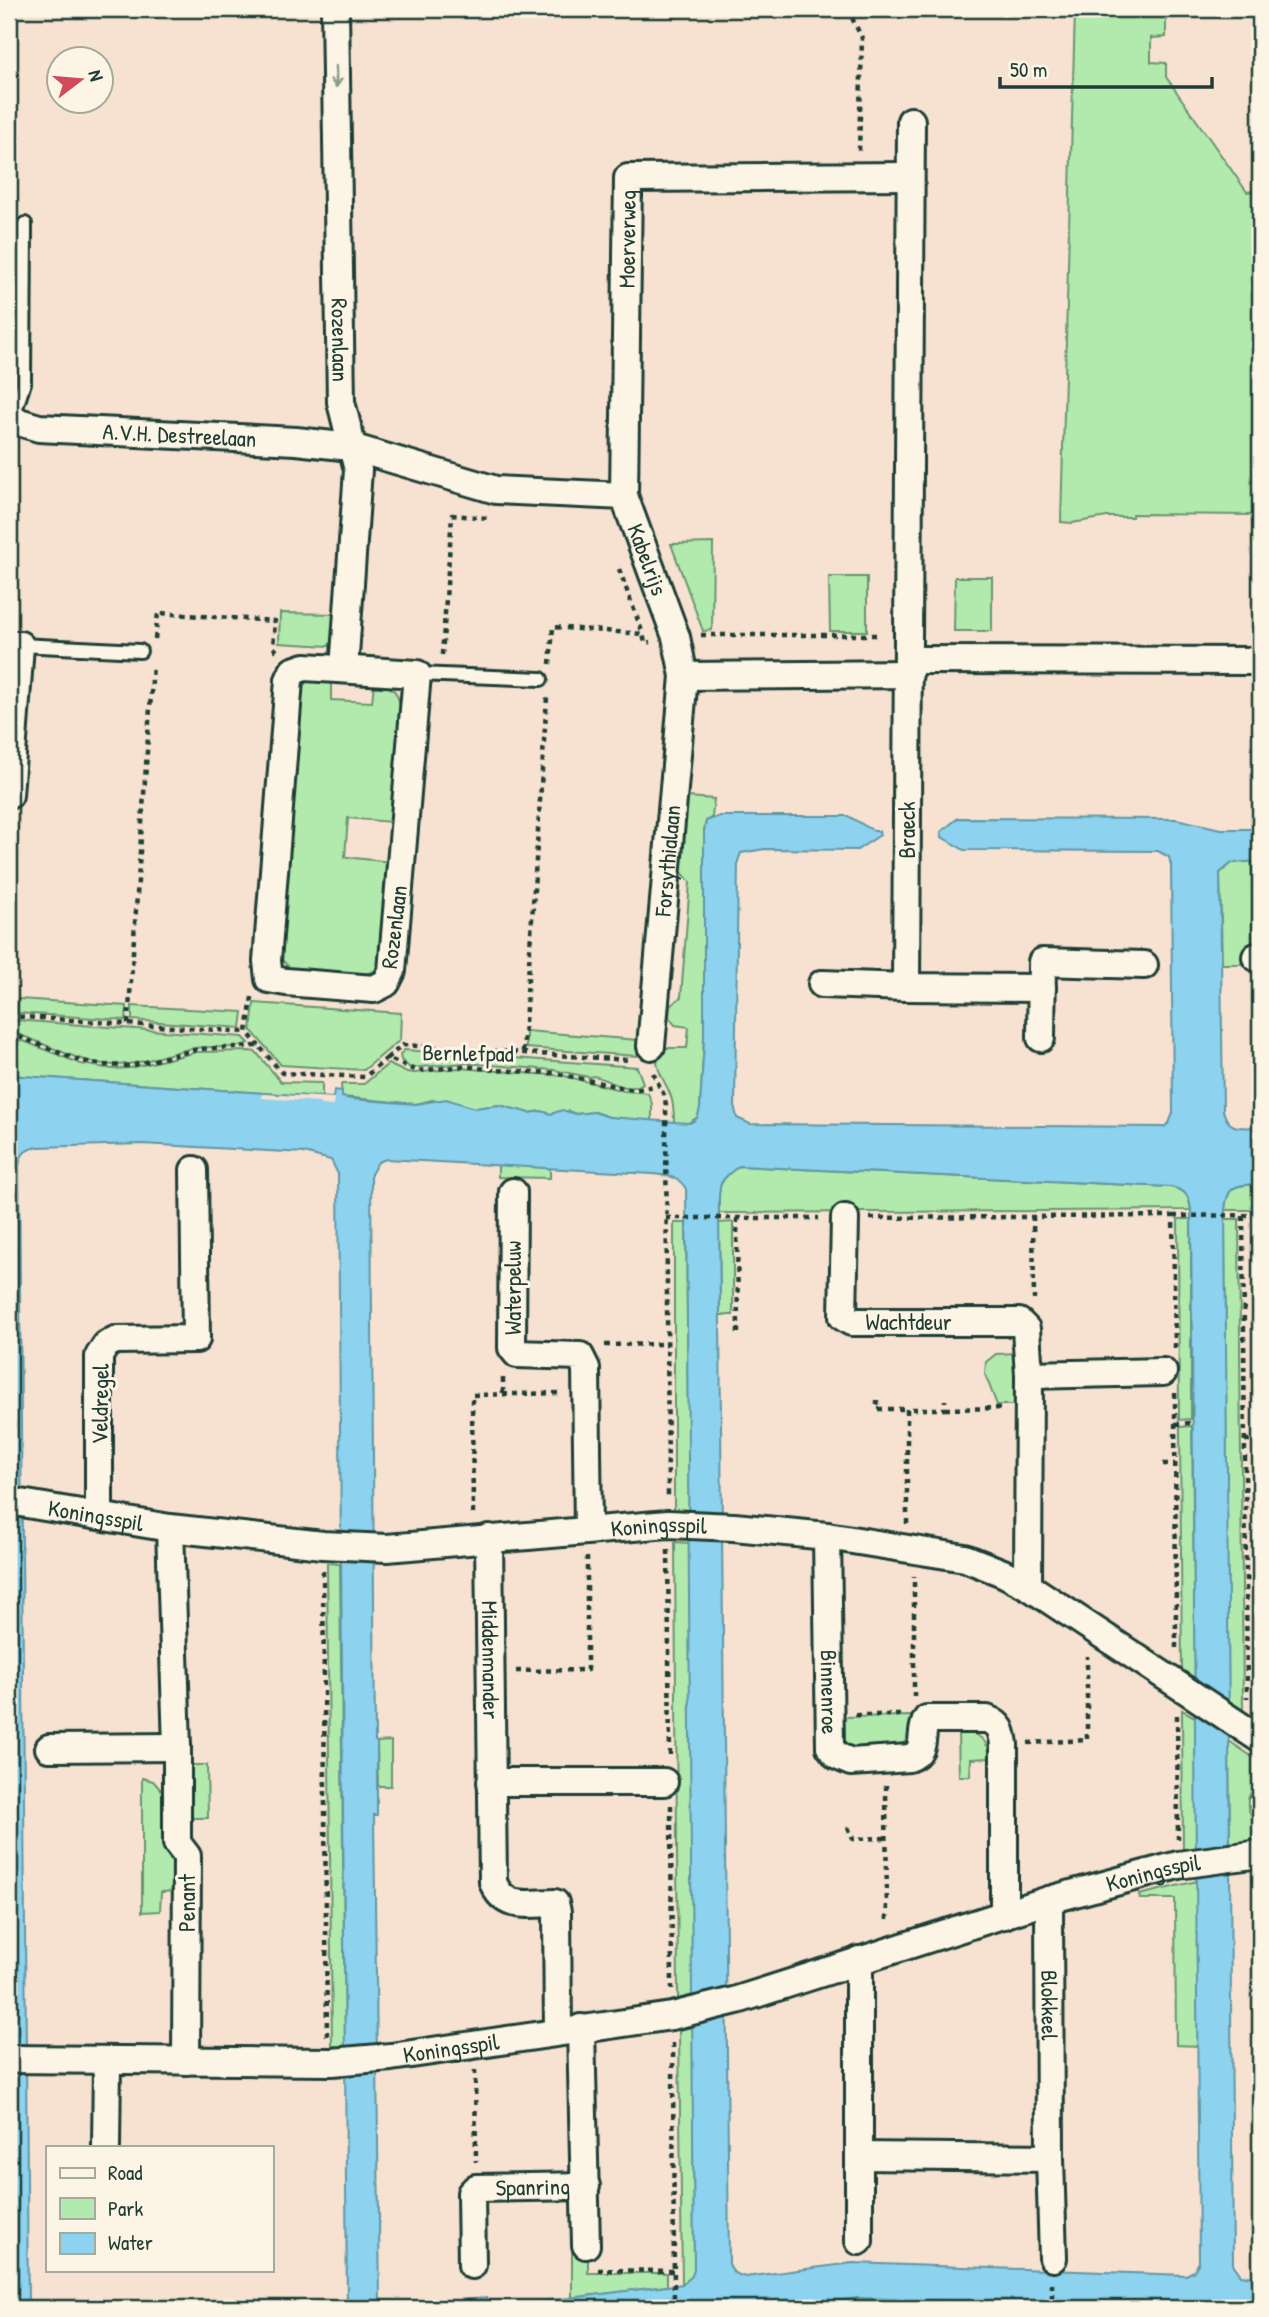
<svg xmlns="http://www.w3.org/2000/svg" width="1269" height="2317" viewBox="0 0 1269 2317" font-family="'Patrick Hand',sans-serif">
<rect width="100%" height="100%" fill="#f7e2d1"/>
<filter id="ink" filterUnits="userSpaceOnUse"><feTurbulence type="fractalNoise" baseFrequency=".0143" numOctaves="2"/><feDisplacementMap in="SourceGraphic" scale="14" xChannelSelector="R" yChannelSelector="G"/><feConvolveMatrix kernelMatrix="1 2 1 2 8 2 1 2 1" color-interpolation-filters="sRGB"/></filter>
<g filter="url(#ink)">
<!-- green -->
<g fill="#b2eaad" stroke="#689470" stroke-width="2">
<polygon points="1075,9 1172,9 1166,12 1166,37 1151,38 1151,62 1166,63 1166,77 1247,192 1260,190 1260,515 1132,514 1132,517 1107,517 1072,523 1061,522"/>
<polygon points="713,543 712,630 703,631 671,544"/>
<polygon points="829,577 867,577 867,631 830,631"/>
<polygon points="955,577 992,577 992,631 954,631"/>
<polygon points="280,613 337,614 334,637 329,646 279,643"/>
<path d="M314,679L331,681V700L372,702L374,683C395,686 398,691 401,712L394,817H391L390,822L348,818L345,857L391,862L379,967C366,983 313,972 292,970L282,960L279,948L299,690L307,681Z"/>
<path d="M687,797L714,799L712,817L706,821L704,831V1039L700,1108L698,1117L688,1123H674C674,1113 674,1103 670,1094C664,1078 647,1060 666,1048H687L689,1027L675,1025L669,1017L670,1006L681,997L690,882L680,870L685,799Z"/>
<polygon points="1252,861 1253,964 1222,964 1220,873 1232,863"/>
<polygon points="18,999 127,1006 126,1020 16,1013"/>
<polygon points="254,1003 401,1013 400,1040 364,1070 281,1065 251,1030"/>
<polygon points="132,1006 243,1012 241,1028 132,1020"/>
<path d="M14,1020L243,1037L249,1043C232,1051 213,1045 195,1048C169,1052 142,1065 115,1065C80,1064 50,1045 17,1034L10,1028Z"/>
<polygon points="526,1031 638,1040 637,1056 526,1048"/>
<polygon points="9,1038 26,1042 81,1064 113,1069 130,1068 197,1052 249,1051 256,1052 281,1082 322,1083 322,1097 9,1075"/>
<path d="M404,1050L637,1067L643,1083C628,1095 608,1079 594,1076L589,1077L554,1070L465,1063L410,1068L401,1060L400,1055Z"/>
<polygon points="388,1064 405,1072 415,1073 458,1068 565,1076 624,1091 648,1093 652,1104 652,1122 609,1117 594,1112 576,1114 568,1111 551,1114 541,1111 530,1113 499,1105 475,1108 432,1100 416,1104 342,1097 341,1084 364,1084"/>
<polygon points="498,1164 550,1168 550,1178 498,1177"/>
<path d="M739,1166L1170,1187C1186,1190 1189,1195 1191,1210L719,1213C719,1187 716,1182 739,1166Z"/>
<path d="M1260,1184V1210H1225C1227,1183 1237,1185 1260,1184Z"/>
<polygon points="1178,1219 1191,1219 1191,1419 1179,1420"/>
<polygon points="1225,1219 1239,1219 1243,1711 1228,1703"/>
<polygon points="733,1222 733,1315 720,1315 719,1223"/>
<polygon points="674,1223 686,1223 689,1510 674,1510"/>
<polygon points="1015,1353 1015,1405 997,1405 985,1374 986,1362 996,1354"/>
<polygon points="1192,1426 1195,1680 1182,1672 1180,1427"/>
<polygon points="675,1542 689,1543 693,1995 678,1999"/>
<polygon points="327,1563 340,1564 345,2046 333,2046 332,2048"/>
<polygon points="1182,1710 1195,1717 1197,1849 1183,1852"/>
<path d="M912,1716L911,1735L900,1747C884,1748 851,1757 842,1739C839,1733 840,1724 840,1717Z"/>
<path d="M958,1731C977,1732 989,1739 990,1758L971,1759L970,1776H959Z"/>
<polygon points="391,1741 391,1786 378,1786 377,1742"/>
<path d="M1229,1741L1257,1760L1260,1783C1244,1795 1243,1812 1260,1823V1840L1230,1844Z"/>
<polygon points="187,1765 207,1765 208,1818 185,1818"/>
<polygon points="142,1778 153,1781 162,1791 165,1846 175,1867 178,1891 161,1892 160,1911 142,1912"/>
<polygon points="1197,1881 1198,2046 1176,2045 1175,1899 1140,1899 1139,1895"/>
<polygon points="693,2027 694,2269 693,2276 682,2284 679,2030"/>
<polygon points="572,2251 588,2251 588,2273 667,2273 667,2286 572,2298"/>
<polygon points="857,2298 1047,2305 1047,2308 775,2308"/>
</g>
<!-- water -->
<path fill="#8dd2ee" stroke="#6196a4" stroke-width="2" fill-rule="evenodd" d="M720,816H848L874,831H879L880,835L857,850L765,849L741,853L738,861L735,1109L737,1118L750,1124L1164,1127L1169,1123L1173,1113L1171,865L1169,857L1158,851L964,850L942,837L941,832L958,818L1176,819L1221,829H1260V861L1232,863L1220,873L1223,1110C1228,1132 1242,1127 1260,1127V1184C1237,1185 1227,1184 1225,1210L1233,2264L1241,2275L1260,2278V2308H1076V2305L858,2298L775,2308H462V2300L486,2298L488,2308L683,2284L692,2276L694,2269L686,1189C678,1175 667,1176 653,1174L386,1159L378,1162L371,1174L375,1741L377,1742V1815H374L380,2302L382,2308H347L338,1174L331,1160L304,1153L142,1144L37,1147C24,1150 21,1154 19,1166L28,2308H9V1075L333,1098L334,1090L342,1091V1097L351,1099L416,1104L446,1099L475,1108L499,1105L530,1113L541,1111L551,1114L562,1110L576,1114L594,1112L609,1117L688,1123C697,1121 698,1117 700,1108L704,1039V831L706,821ZM739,1166L1170,1187C1186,1190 1189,1195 1191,1210L1199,2262L1194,2271L1186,2275L852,2263L745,2277L734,2273L729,2264L719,1213C719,1186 716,1182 739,1166Z"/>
<!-- pier -->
<polygon fill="#f7e2d1" points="262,1094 334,1098 333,1106 320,1105 320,1102 261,1098"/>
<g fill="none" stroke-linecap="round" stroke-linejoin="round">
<defs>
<g id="service">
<polyline points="12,420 24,383 25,224"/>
<polyline points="20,645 140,651"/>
<polyline points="417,674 541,679"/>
</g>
<g id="minor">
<path id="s1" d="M335,9L341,402L358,470L344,669"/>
<polyline points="911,121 906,987 1042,988"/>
<path id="s2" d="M9,419L39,428L296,441L351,447L496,490L624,496L676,637L684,676L909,674"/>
<path id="s3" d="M624,496L628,178L910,176"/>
<polyline points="9,645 20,645 9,795"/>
<polyline points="909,660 1260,661"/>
<polygon points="305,667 417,674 392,971 386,983 374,989 286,982 269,979 267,961 289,680 293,671"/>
<polyline points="1256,957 1260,957"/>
<polyline points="822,984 906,987"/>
<polyline points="1041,1038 1042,962 1144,965"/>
<path id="s4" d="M651,1046L684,676"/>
<polyline points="513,1192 512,1348 517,1354 580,1356 586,1368 588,1530"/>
<path id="s5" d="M845,1218L843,1317L851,1322H1019L1026,1329L1029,1375L1163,1372"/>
<path id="s6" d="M9,1501L170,1528L323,1545L387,1548L668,1524L734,1527L827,1536L965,1558L1003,1573L1028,1586L1260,1739"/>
<polyline points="99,1515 99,1356 106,1345 115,1340 196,1339 194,1170"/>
<polyline points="170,1528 177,1747 177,1843 187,1856 186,2061"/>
<path id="s7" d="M827,1536L830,1747L837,1756L851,1762L909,1758C929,1751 918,1733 927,1719H987C1001,1724 1002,1731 1004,1744V1915"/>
<path id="s8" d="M489,1538L493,1882C504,1911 528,1903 555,1903L557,1912L558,2032"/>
<polyline points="1028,1586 1029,1375"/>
<polyline points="49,1748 177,1747"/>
<polyline points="491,1782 664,1782"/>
<path id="s9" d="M1049,1900L1178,1865L1260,1854"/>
<polyline points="859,1960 859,2241"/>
<polyline points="581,2028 586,2245"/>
<path id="s10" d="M9,2059L332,2062L391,2057L672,2016L737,2000L1049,1900L1050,2158L1053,2258"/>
<polyline points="106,2147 107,2061"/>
<polyline points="859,2156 1050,2158"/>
<path id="s11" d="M472,2265L471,2193L476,2188L586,2186"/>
</g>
</defs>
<!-- service casing -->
<use href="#service" stroke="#1f3d34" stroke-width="18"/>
<!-- minor casing -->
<use href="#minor" stroke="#1f3d34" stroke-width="32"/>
<!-- path -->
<g stroke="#1f3d34" stroke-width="4.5" stroke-dasharray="5 5" stroke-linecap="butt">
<polyline points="852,18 862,38 859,151"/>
<polyline points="619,569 643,634"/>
<polyline points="701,635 881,635"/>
<polyline points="155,639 158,613 275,621 273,647 278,652"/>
<polyline points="442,655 452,515 488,518"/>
<polyline points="550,664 553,627 643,634 645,643 651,642"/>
<polyline points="9,977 12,982 9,1025"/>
<polyline points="252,997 247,1032 259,1046"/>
<polyline points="9,1016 247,1032"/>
<polyline points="128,1024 153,665"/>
<polyline points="9,1035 23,1038 77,1060 104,1065 130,1066 199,1049 259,1046 282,1073 365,1077 387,1058 417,1071 465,1066 494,1070 554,1073 634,1090 659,1085"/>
<polyline points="523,1052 547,697"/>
<polyline points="387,1058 403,1045 630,1060"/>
<polyline points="653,1073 664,1095 666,1105 668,1499"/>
<polyline points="1033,1216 1034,1299"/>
<polyline points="1173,1216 1260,1215"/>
<polyline points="1243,1216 1247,1698"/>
<polyline points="666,1218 819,1218"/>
<polyline points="737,1218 738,1334"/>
<polyline points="870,1218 1173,1216 1175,1349"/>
<polyline points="605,1345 667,1344"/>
<polyline points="503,1378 503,1394"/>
<polyline points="1175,1393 1176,1650"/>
<polyline points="877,1400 877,1409 907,1409"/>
<polyline points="945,1409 1004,1408"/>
<polyline points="1175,1424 1191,1423"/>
<polyline points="1245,1440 1257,1440"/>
<polyline points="1163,1464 1175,1464"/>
<polyline points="473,1514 472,1395 561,1393"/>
<polyline points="907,1524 907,1409 945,1409 945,1400"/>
<polyline points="668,1550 670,1758"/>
<polyline points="323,1571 327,2038"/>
<polyline points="1246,1579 1254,1579"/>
<polyline points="516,1671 587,1670 587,1557"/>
<polyline points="914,1697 914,1576"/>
<polyline points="855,1715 902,1715"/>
<polyline points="1177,1715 1178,1839"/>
<polyline points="1028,1743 1087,1740 1087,1656"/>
<polyline points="886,1785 887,1923"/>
<path d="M1260,1787C1248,1796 1248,1810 1260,1819"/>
<polyline points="671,1805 672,1989"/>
<polyline points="848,1827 853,1839 886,1838"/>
<polyline points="673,2043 674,2308"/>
<polyline points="475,2070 476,2162"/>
<polyline points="598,2270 674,2271"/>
<polyline points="1052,2308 1052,2283"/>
</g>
<!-- service -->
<use href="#service" stroke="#fcf5e5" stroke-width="12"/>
<!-- minor -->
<use href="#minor" stroke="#fcf5e5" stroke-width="26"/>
</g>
<!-- one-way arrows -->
<defs><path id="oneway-shaft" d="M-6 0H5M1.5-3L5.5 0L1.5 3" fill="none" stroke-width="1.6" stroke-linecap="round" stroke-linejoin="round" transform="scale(1.75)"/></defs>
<use stroke="#8e998c" href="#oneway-shaft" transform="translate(336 77) rotate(89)"/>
</g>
<g text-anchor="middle" stroke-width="6" stroke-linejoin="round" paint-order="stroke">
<!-- street labels -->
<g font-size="23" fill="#1f3d34" stroke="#fcf5e5">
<text dy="8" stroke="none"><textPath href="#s3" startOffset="257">Moerverweg</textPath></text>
<text dy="8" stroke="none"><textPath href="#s1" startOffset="331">Rozenlaan</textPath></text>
<text dy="8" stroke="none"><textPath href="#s2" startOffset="172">A.V.H. Destreelaan</textPath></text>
<text dy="8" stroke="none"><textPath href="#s2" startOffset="691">Kabelrijs</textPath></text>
<text transform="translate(907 830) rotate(-90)" y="8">Braeck</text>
<text dy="8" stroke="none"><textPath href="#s4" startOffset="186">Forsythialaan</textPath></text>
<text transform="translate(394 927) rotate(-83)" y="8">Rozenlaan</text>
<text transform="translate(468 1053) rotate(1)" y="8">Bernlefpad</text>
<text transform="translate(513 1288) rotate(-90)" y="8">Waterpeluw</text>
<text dy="8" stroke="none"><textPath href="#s5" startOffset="166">Wachtdeur</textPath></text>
<text transform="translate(100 1404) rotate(-89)" y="8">Veldregel</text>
<text dy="8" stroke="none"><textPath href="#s6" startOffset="88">Koningsspil</textPath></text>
<text dy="8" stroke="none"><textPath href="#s6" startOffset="654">Koningsspil</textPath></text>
<text dy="8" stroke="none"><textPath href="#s8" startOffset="122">Middenmander</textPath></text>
<text dy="8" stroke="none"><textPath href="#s7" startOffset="156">Binnenroe</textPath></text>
<text dy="8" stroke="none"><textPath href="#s9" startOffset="108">Koningsspil</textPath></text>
<text transform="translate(187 1903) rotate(-90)" y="8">Penant</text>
<text dy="8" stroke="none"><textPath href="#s10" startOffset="1166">Blokkeel</textPath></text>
<text dy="8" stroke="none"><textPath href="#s10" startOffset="443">Koningsspil</textPath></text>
<text dy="8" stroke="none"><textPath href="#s11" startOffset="136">Spanring</textPath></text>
</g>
</g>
<!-- margin -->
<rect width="1269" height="2317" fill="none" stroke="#fcf5e5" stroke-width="35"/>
<rect x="18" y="18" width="1234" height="2282" fill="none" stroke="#1f3d34" stroke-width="2.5" filter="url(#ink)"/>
<!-- legend -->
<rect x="46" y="2146" width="228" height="126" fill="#fcf5e5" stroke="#a4ab9e" stroke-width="2"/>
<rect x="60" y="2168" width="35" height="10" fill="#fcf5e5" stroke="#a4ab9e" stroke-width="2"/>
<text x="108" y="2180" font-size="21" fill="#1f3d34">Road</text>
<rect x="60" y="2198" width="35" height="21" fill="#b2eaad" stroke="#a4ab9e" stroke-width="2"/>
<text x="108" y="2216" font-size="21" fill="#1f3d34">Park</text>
<rect x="60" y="2233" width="35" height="21" fill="#8dd2ee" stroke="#a4ab9e" stroke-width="2"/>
<text x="108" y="2250" font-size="21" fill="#1f3d34">Water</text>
<!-- north arrow -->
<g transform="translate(80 80) rotate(74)"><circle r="33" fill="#fcf5e5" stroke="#a4ab9e" stroke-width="2"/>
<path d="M0-5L12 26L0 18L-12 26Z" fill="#d1495b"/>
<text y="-10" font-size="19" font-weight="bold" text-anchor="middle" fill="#1f3d34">N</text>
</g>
<!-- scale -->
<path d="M1000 77v10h212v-10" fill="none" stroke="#1f3d34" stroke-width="3.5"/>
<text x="1010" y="77" font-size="21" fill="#1f3d34" stroke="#fcf5e5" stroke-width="5" paint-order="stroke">50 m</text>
</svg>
